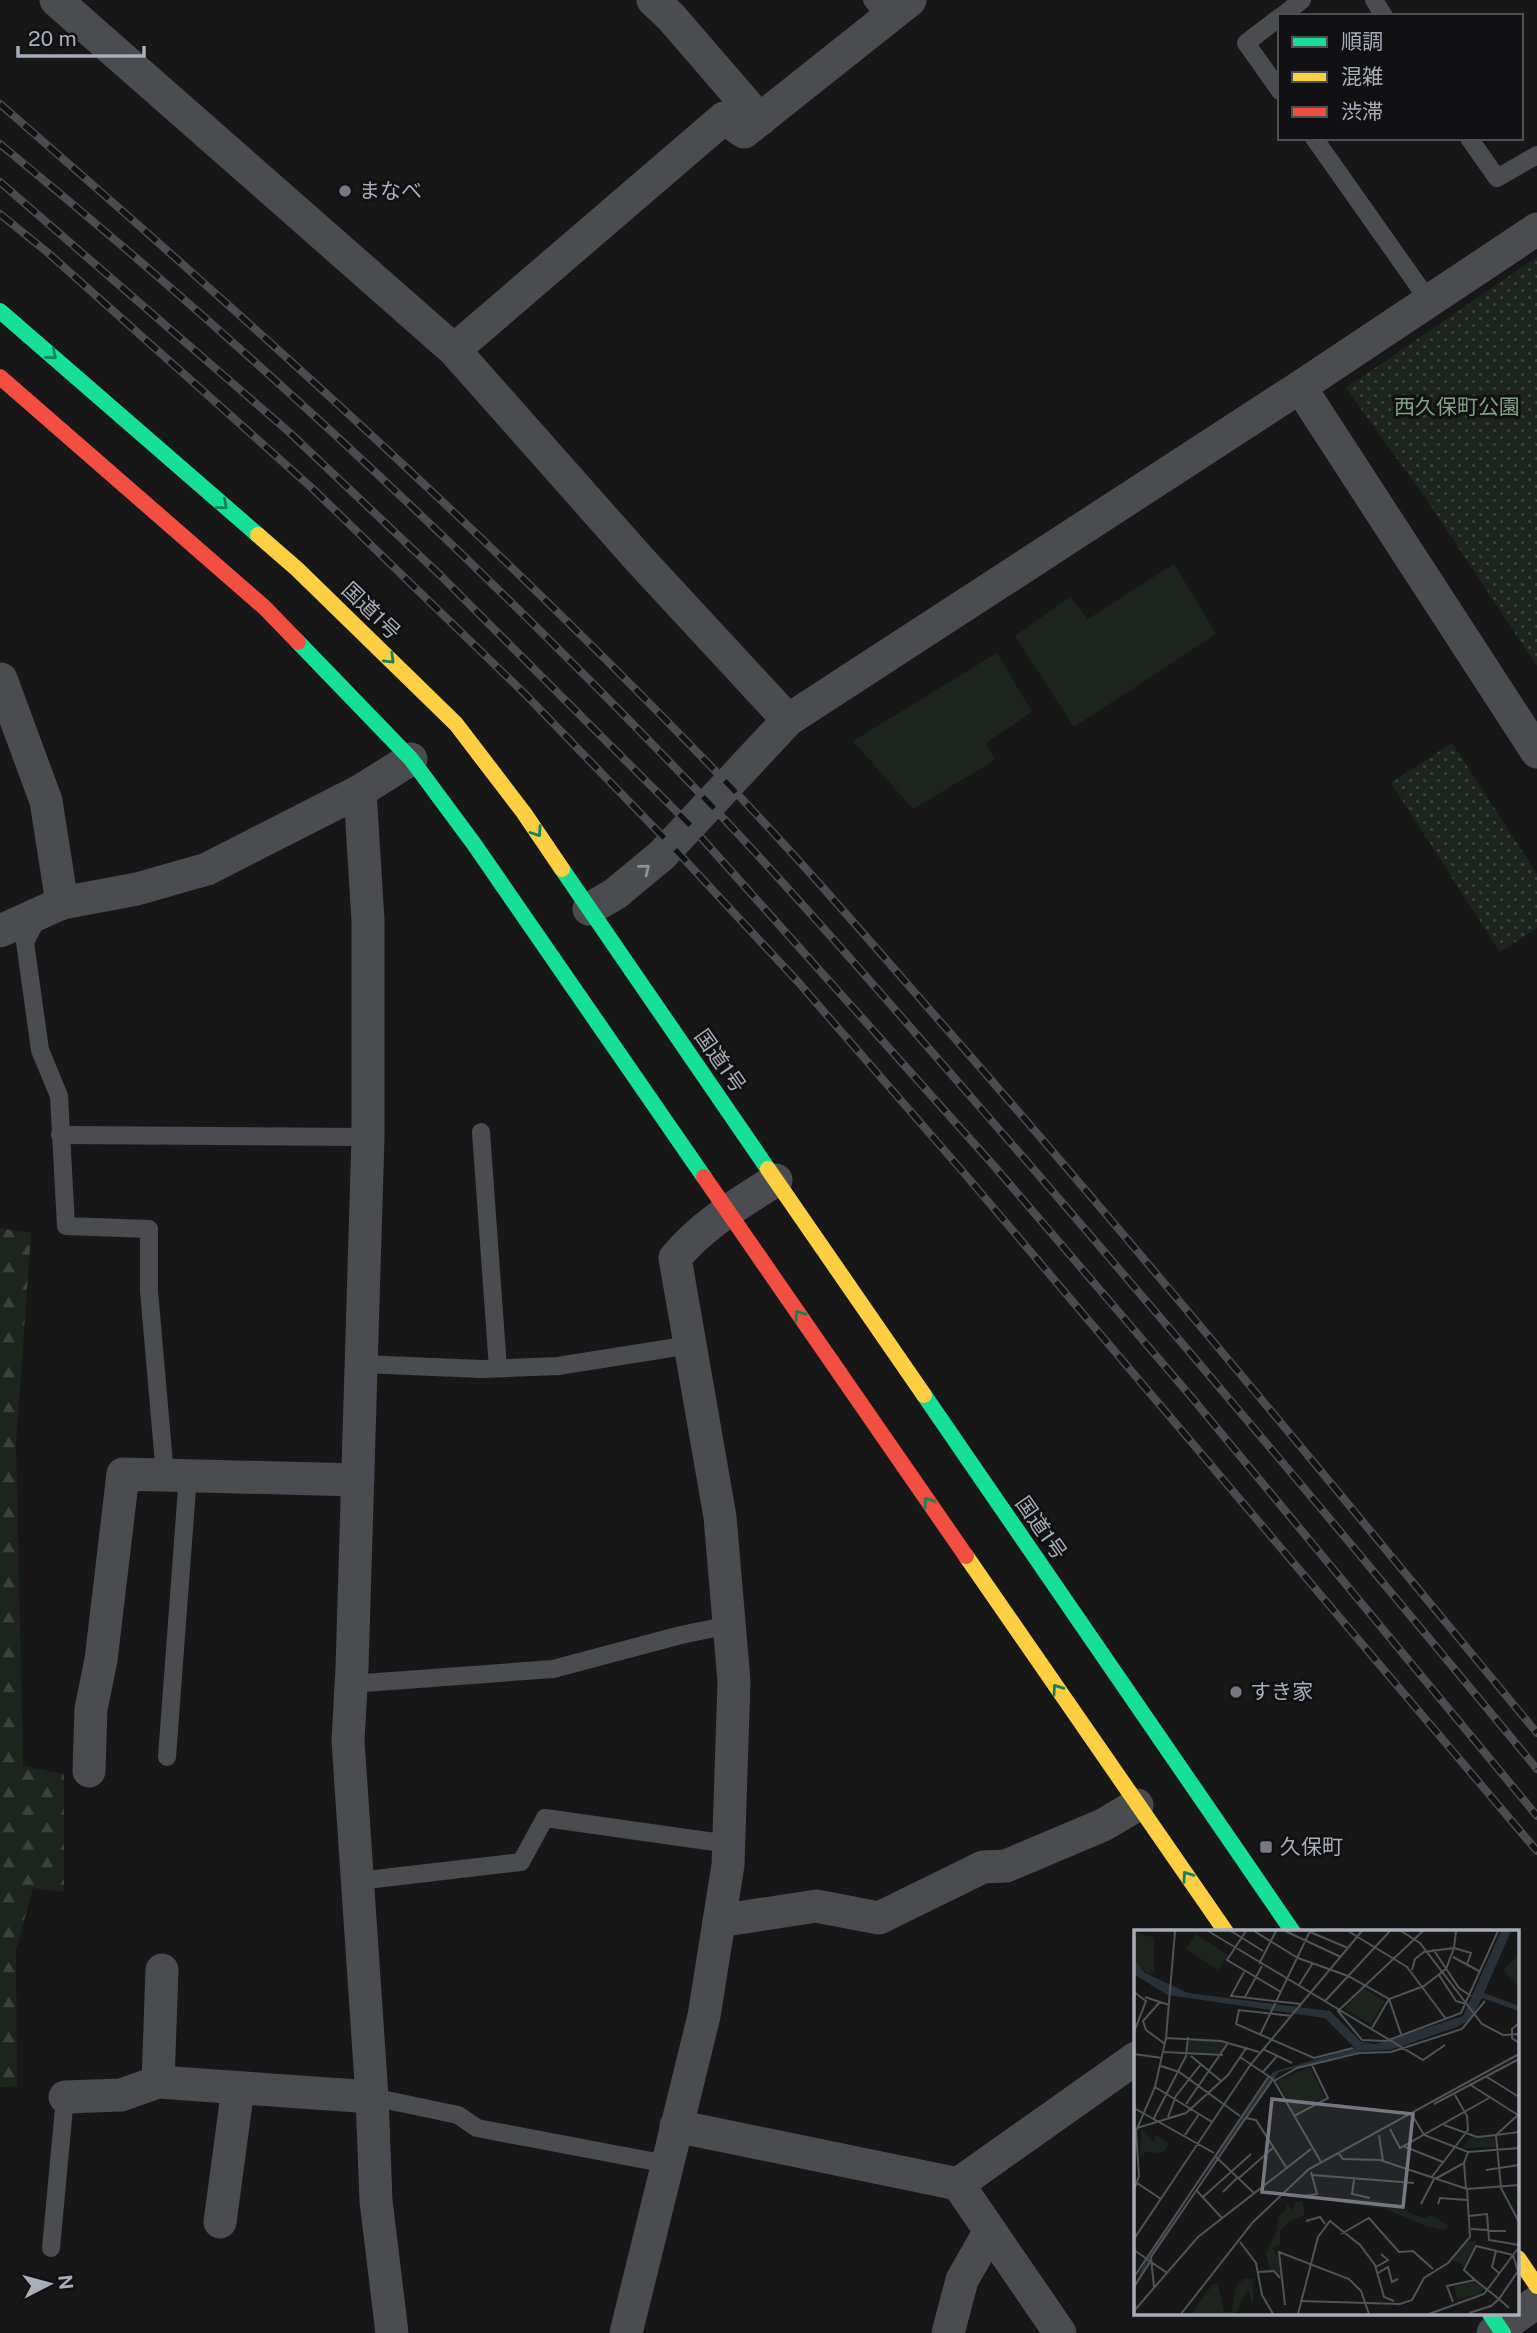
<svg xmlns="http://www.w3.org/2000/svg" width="1537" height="2333" viewBox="0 0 1537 2333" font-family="'Public Sans','Noto Sans JP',sans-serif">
<defs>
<pattern id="forest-firs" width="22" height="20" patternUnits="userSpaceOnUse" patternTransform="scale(1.75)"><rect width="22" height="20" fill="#1d241e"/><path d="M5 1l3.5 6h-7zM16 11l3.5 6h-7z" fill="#3b413d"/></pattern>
<pattern id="park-dots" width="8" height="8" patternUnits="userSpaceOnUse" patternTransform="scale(1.75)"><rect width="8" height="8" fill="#1d241e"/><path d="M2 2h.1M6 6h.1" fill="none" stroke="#3b413d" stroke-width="1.8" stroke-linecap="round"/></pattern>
</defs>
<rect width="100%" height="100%" fill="#171717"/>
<!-- grass -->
<g fill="#1d241e">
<polygon points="1174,564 1216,634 1074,727 1015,636 1070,597 1088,619"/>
<polygon points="997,653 1032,712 986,743 995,760 913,809 853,741"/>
</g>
<!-- forest -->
<polygon fill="url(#forest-firs)" points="0,1228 31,1233 16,1444 23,1766 64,1774 64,1892 33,1888 16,1950 17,2086 0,2087"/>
<!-- park -->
<g fill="url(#park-dots)">
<polygon points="1537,257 1537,666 1427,500 1346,388"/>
<polygon points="1452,743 1537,874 1537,928 1500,952 1391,783"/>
</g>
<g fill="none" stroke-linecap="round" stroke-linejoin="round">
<!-- lane -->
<g stroke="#4b4c50" stroke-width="18">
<polyline points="872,0 887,18"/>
<polyline points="1374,0 1384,16"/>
<polyline points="1282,16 1302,0"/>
<polyline points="1280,17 1246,43 1280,91"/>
<polyline points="1314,138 1429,301"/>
<polyline points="1469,138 1497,178 1537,155"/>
<polyline points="39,915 25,942 40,1050 59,1096 66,1226 149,1229 149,1291 165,1475"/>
<polyline points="481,1132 498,1368"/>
<polyline points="60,1135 368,1137"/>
<polyline points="361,1364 482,1369 558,1366 690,1345"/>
<polyline points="351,1684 553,1669 681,1635 729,1625"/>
<polyline points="167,1757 188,1475"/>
<polyline points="358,1881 521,1862 545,1818 729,1844"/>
<polyline points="372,2097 458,2115 477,2128 667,2164"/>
<polyline points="51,2248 65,2097"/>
</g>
<!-- street -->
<g stroke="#4b4c50" stroke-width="33">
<polyline points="56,0 454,350 640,560 788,720"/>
<polyline points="653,0 671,17 760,120"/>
<polyline points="454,350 724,118 744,132 910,0"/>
<polyline points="1300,387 1537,752"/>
<polyline points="1,679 46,801 62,903 137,889 207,869 360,791 411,759"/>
<polyline points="360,791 368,921 368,1137 352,1668 348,1741 372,2097 376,2201 392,2333"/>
<polyline points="589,909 615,894 662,855 788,720 1300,387 1537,229"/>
<polyline points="0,931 62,903"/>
<polyline points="89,1771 91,1709 101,1660 123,1474 358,1480"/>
<polyline points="719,1921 816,1906 879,1918 983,1867 1006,1866 1103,1825 1137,1805"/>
<polyline points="158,2082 162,1970"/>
<polyline points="65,2097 121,2095 158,2082 372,2097"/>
<polyline points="676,2126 958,2184"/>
<polyline points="220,2222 238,2088"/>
<path d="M626,2333L704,2016L728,1865L734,1681L720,1517L675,1258C703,1224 740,1203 776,1180"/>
<polyline points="948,2333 962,2280 990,2231"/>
<polyline points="1060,2333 958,2184 1136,2058"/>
<polyline points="1493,2333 1537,2302"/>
</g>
<!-- fast -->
<g stroke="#16e098" stroke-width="16">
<polyline points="0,311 258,535"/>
<polyline points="298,642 411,759 474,844 704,1177"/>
<polyline points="562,869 768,1169"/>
<polyline points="924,1395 1293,1932"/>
<polyline points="1490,2314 1503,2333"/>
</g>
<!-- slow -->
<g stroke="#ffcf43" stroke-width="16">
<polyline points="258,535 297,569 456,724 524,813 562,869"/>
<polyline points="768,1169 924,1395"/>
<polyline points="966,1556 1226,1932"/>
<polyline points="1518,2258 1537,2286"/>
</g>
<!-- jam -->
<g stroke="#f24e42" stroke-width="16">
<polyline points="0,377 264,607 298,642"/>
<polyline points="704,1177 966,1556"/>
</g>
<defs>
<g id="rail">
<path d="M0,104C250,321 496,542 725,781C808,868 886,960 965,1050C1160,1274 1348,1504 1537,1733"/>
<path d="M0,144C250,348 486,569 709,803C799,898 885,998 971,1097C1163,1318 1351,1543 1537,1769"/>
<polyline points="0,182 289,432 440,575 690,825 995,1167 1193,1399 1537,1816"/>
<polyline points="0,214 47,252 313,489 524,693 671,845 799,983 964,1173 1537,1851"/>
</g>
</defs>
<!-- rail casing -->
<use href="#rail" stroke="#4b4c4f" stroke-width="8"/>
<!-- rail -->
<use href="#rail" stroke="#111113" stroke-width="5" stroke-dasharray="16" stroke-linecap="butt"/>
</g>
<!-- one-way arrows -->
<defs><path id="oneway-chevron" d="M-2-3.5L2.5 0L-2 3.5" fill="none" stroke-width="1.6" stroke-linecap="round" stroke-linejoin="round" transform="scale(1.75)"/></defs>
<g stroke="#14835c">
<use href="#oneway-chevron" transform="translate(52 355) rotate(41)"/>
<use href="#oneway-chevron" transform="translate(223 505) rotate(41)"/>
<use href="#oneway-chevron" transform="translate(390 659) rotate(44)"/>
<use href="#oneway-chevron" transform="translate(537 832) rotate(56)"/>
<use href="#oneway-chevron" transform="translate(799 1315) rotate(-125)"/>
<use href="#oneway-chevron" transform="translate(928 1502) rotate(-125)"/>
<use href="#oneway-chevron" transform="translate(1057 1689) rotate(-125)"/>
<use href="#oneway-chevron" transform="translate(1187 1876) rotate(-125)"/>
</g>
<use stroke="#8c9099" href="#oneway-chevron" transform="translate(645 869) rotate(-39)"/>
<!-- markers -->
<g fill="#757880" stroke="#111113" stroke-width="2.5">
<circle cx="345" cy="191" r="7"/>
<circle cx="1236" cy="1692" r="7"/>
<rect x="1259" y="1840" width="14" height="14" rx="3.5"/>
</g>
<g text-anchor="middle" stroke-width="6" stroke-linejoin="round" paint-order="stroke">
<!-- poi labels -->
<g font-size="21" fill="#a8adb8" stroke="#111113" text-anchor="start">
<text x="359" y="198">まなべ</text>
<text x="1250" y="1699">すき家</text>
<text x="1280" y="1854">久保町</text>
</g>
<!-- park labels -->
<g font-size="21" fill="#7fa381" stroke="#111113">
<text x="1457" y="414">西久保町公園</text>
</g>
<!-- street labels -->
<g font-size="21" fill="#a8adb8" stroke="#111113">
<text transform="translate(371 611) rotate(44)" y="7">国道1号</text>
<text transform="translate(720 1061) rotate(55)" y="7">国道1号</text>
<text transform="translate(1041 1528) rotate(55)" y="7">国道1号</text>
</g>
</g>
<!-- overview -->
<g transform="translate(1134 1930)">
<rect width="385" height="385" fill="#171717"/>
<path d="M203,268L243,270L289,288L297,285L315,296L311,300L292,296L252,279L202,272ZM150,270L158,280L162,272L168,271L171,285L155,291L146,301V315L138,318L146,329L147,346L136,341L132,323L143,300L144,287L153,278ZM343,310L330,336L318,329L333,312ZM110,349H119V377L114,359L101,384H57L79,354H84L90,382H98L102,356Z" fill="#1d241e"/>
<path d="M7,197L19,212L22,205L36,214L28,223L13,222L6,227Z" fill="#1d241e"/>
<path d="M0,1L20,8V42L15,45L1,31ZM62,4L94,25L84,40L52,19ZM229,58L251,71L237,94L210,79ZM54,108L93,113L89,123L53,125ZM176,137L191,167L160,183L143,151ZM337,207L361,208L362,217L328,218ZM341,352L350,359L346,364L323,369L320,356Z" fill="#1d241e"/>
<path d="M385,25V56L369,40Z" fill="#1d241e"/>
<path d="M367,1H377L350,63L385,76V81L348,68L337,89L323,97L256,120L227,121L145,142L58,262L0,356L14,325L139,142L221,118L191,88L34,65L1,45L0,29L11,43L54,63L196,81L227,112L242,114L329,86Z" fill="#2a3239"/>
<path fill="none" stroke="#515357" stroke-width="2" d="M74,1L289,130L311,115M97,1L129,21M112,1L93,30L147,62M120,1L164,28L214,46L255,69L267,104M151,1L207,27M214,1L273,37L312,89M267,1L286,13L348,94L369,105L385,104M289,1L204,81L228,110L252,111L327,83L364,1M176,2L214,18M299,19L325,58L337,66M319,27L345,41M125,34L142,1M278,40L281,29L290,22L320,18L322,1M110,42L97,66L167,74M305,45L322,71L332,74M165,55L179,33M0,62L12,71L0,102M11,67L35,75M111,67L128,36M191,71L256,1M26,72L9,91L12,100L31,114M158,86L105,80L102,94L180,128L219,118M385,93L378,99V108L385,113M238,98L255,69L290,56L312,39L320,18L337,23L333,34M126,105L176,1M32,108L87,111L125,122M129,119L158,133M30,122L89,125M0,124L28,128M57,126L87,151M106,127L139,149L187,232M27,136L45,142L106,186M129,142L143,126M353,147L385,167M140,151L163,138L225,123L257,122L328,99L351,71M335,154L384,185M21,157L78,192M52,174L94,113M300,174L385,129M0,178L80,223M277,183L290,205L334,222L385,218M160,186L194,168L178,135M34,187L42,166L67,134M111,188L122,190L152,237M112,188L139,149M19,190L52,126L54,107M310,195L343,207L362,205L385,184M3,198L52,183L94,145L113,117M256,199L266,218L355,168M385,202L362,205L367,258L385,292M51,205L65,184M245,205L249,231M269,216L309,232M204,222L209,229L246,230L333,259L385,255M82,227L121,264M330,233L332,259M352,240L385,235M178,245L280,253M105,248L140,217M297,248L334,200L333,186L321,165M301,249L330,233L334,222M220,250L218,264L236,268M3,253L27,269M0,260L5,246L2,201L21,157L32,108L41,1M62,260L88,288M89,262L104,247M169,266L183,264L177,242M69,267L117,224M287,274L300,249M304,274L306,268L333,270M335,286L353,284L355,310L385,315M172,291L186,287L191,294M337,299L372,301M207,304L235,288L265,322L279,321L299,339M0,309L117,134L228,1M106,312L122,333L128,365L139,384M0,320L33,343M362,321L358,337L365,343M242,337L254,330L247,324M124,342L140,341L146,348M244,343L254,337L258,352L264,349M0,347L135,146M0,357L16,332M20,357L17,327L111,189M166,371L266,374L278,370L290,348L314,333L336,307L333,259M319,372L313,356L341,350M151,375L145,322L215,349L227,361L235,384M0,381L64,307L177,219M335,383L357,376L365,369L384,341L379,325L342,316L330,340L341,350L365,369L375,378M47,384L119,292L175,239L385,124M164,384L184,307L196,291L226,315L241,335L250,367L260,371M295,384L350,364L385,317"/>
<path fill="#757880" fill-opacity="0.15" stroke="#757880" stroke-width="3.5" d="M138,169L279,184L269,277L128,262Z"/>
<rect width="385" height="385" fill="none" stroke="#a8adb8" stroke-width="3.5"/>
</g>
<!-- legend -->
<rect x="1278" y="14" width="245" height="126" fill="#111113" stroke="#4d4f55" stroke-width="2"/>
<rect x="1292" y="37" width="35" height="10" fill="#16e098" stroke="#4d4f55" stroke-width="2"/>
<text x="1341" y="49" font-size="21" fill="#a8adb8">順調</text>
<rect x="1292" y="72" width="35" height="10" fill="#ffcf43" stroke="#4d4f55" stroke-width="2"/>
<text x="1341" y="84" font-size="21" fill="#a8adb8">混雑</text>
<rect x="1292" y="107" width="35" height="10" fill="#f24e42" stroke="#4d4f55" stroke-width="2"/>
<text x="1341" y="119" font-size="21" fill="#a8adb8">渋滞</text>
<!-- north arrow -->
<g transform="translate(49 2284) rotate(84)" stroke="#111113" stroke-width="5" paint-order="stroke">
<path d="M0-5L12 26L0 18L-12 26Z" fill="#a8adb8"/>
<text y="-10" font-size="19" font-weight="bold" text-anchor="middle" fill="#a8adb8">N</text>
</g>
<!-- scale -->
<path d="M18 46v10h126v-10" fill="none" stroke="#a8adb8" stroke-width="3.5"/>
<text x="28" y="46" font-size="21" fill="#a8adb8" stroke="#111113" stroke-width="5" paint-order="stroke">20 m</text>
</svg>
